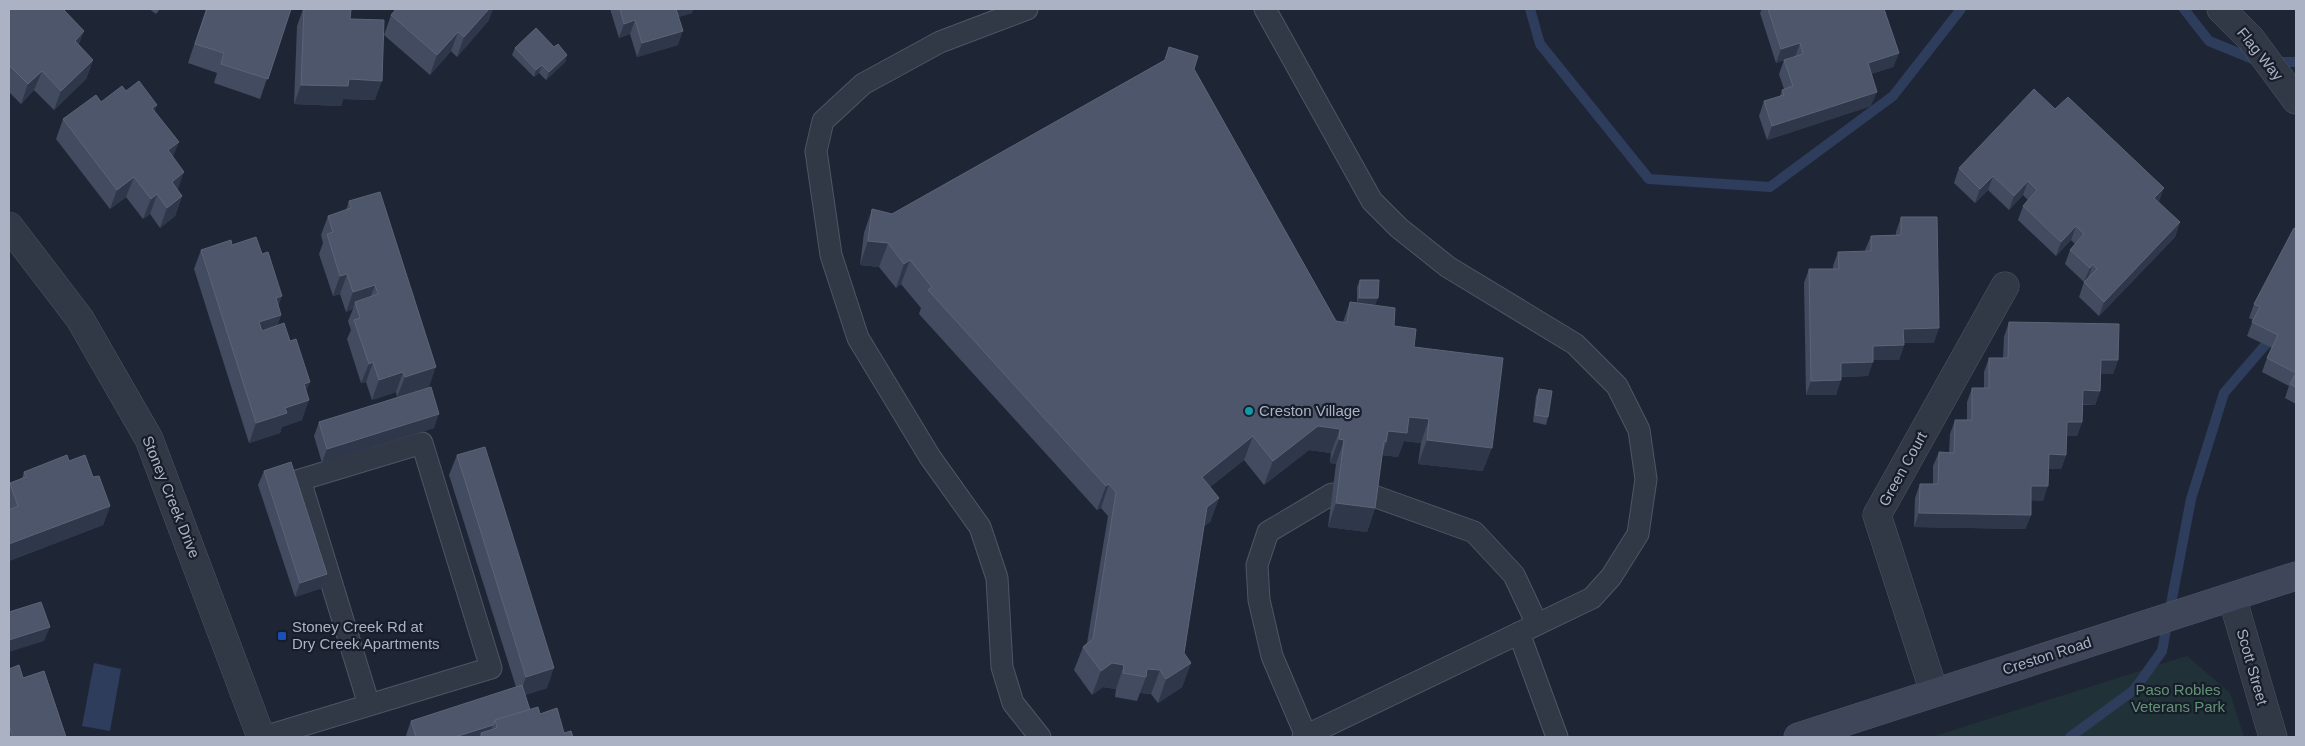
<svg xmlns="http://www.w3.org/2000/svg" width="2305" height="746" viewBox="0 0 2305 746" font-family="Arial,sans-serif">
<rect width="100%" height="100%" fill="#1e2636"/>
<!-- green -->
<polygon fill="#203237" points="2187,656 2230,693 2244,737 1932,737"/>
<!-- water -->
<polygon fill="#2f3d5c" points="94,663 121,669 110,731 82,726"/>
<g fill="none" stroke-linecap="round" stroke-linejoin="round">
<!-- stream -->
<g stroke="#2f3d5c" stroke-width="10">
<polyline points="1530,9 1540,44 1649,179 1770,187 1893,96 1961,9"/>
<polyline points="2184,9 2209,41 2258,61"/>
<polyline points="2272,62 2296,62"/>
<polyline points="2070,737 2134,690 2162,651 2191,499 2224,393 2273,336"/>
</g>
<defs>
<g id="service">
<polyline points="1027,9 940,42 863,84 823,121 816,151 831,255 858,338 930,457 980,527 997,578 1002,667 1013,703 1040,737"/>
<polyline points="1265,9 1372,201 1399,228 1448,267 1575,344 1617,386 1639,430 1646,479 1638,534 1611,577 1592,598 1303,737"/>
<polyline points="1371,495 1474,532 1514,575 1537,624"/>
<polyline points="1519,633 1557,737"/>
<polyline points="1306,736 1272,656 1259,600 1257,565 1268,532 1332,494"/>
<polyline points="264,737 491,668 422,443 300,480 369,705"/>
</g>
<g id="minor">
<polyline points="2221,9 2251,39 2296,100"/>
<polyline points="1934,692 1877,515 2005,286"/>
</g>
<g id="tertiary">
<polyline points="9,226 80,319 149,439 261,737"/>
<polyline points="2232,597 2273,737"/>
</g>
<polyline id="secondary" points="1798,737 2296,576"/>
</defs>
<!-- service casing -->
<use href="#service" stroke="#4f5565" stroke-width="23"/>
<!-- minor casing -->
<use href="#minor" stroke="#4f5565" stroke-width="29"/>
<!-- tertiary casing -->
<use href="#tertiary" stroke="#4f5565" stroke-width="29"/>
<!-- secondary casing -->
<use href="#secondary" stroke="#4f5565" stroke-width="29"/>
<!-- service -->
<use href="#service" stroke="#313846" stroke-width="21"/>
<!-- minor -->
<use href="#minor" stroke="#313846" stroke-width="28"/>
<!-- tertiary -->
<use href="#tertiary" stroke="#313846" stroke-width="28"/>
<!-- secondary -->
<use href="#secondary" stroke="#3f4659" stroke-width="28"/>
</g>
<!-- wall -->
<g fill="#424b5f">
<polygon points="9,9 79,45 93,60 86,79 54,110 34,90 21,104 9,92"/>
<polygon points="149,9 160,9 156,14"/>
<polygon points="206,9 291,9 260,99 214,83 217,73 188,63"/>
<polygon points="303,9 351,9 350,19 375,100 343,99 341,106 294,104 297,26"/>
<polygon points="610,9 693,9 692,13 678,17 678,45 637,57 630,34 619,38"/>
<polygon points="1762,9 1884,9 1899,53 1893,67 1871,74 1871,106 1767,140 1759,116 1764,101 1780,96 1782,90 1784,89 1779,74 1784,60 1776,63 1760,13"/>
<polygon points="391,15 489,20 457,57 451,51 430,75 384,35"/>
<polygon points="554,47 567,55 565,62 546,80 539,73 534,77 512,55 515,48"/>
<polygon points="1169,47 1194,69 1336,321 1343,322 1350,302 1357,303 1357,287 1360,280 1375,305 1394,326 1414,347 1483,471 1418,464 1421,443 1404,441 1398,457 1382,455 1375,508 1367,532 1328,527 1336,464 1330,463 1331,453 1309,450 1264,485 1244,460 1210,487 1219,498 1210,522 1204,526 1184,653 1191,663 1182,687 1158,703 1151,694 1140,693 1137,701 1115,697 1116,689 1103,687 1092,695 1074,670 1083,647 1087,643 1108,516 1101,508 1097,510 919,314 921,308 901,284 896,288 879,267 860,265 864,233 872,209 892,214 1164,61"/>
<polygon points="126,91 155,111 173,157 178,190 182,196 175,216 160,228 150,214 143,219 126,197 110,209 56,139 63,119 101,102"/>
<polygon points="2055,109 2180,222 2175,237 2099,316 2079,297 2084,282 2065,264 2070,250 2075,244 2071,240 2056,256 2018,220 2023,206 2028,200 2023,195 2009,210 1988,190 1975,203 1954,183 1959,168"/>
<polygon points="349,201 429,387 397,397 396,392 372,400 366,382 361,383 347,339 351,330 348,321 353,309 346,312 340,294 333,296 319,254 323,243 321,235 328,216 346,210"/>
<polygon points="1901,217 1934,343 1904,343 1904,345 1899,360 1873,360 1868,376 1841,377 1836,395 1806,395 1804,283 1809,269 1833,269 1833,266 1838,252 1866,252 1865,250 1871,236 1896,235 1896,232"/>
<polygon points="2296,229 2296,404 2285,398 2289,386 2262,372 2267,358 2272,348 2247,336 2253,320 2249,318 2254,304"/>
<polygon points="232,245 278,306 281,315 277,326 306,391 302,420 282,427 280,433 249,443 194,269 201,250"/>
<polygon points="2009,322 2118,360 2113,374 2101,374 2100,391 2095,405 2083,405 2082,422 2077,436 2066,436 2066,455 2061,469 2048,469 2043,501 2031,500 2031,515 2025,529 1914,527 1915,498 1920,484 1933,484 1933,466 1939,452 1949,453 1950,434 1955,420 1967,420 1967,402 1972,388 1984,388 1984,372 1989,358 2003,358 2004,337"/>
<polygon points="1539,389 1548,417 1546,425 1533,422 1536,396"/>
<polygon points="319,422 434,428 322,463 314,436"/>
<polygon points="457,455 547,688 525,695 530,710 540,714 564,733 573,737 407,737 406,735 411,721 516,687 449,475"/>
<polygon points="69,461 93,477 110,506 103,525 9,561 9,485 10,483 22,478 24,472"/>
<polygon points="264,471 327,574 322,588 295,597 258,485"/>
<polygon points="9,669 23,678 66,737 9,737"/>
</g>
<!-- shaded-wall -->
<g fill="#2f374a">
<polygon points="489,9 493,9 489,20 457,57 464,37"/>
<polygon points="674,9 693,9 692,13 670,20"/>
<polygon points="635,20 630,34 619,38 624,24"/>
<polygon points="84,31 77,50 75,41"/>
<polygon points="683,31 678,45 637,57 642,43"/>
<polygon points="458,32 451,51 430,75 437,55"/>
<polygon points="1800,43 1795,57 1776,63 1781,49"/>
<polygon points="1899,53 1893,67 1862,77 1868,63"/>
<polygon points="567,55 565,62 546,80 549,72"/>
<polygon points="93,60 86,79 54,110 61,91"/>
<polygon points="542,65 539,73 534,77 536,70"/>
<polygon points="42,71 34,90 21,104 28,84"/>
<polygon points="349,79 382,81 375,100 343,99 341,106 294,104 301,85"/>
<polygon points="1877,92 1871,106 1767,140 1772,126"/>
<polygon points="157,105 150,124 152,108"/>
<polygon points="179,142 171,162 168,150"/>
<polygon points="184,172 177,192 172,182"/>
<polygon points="1993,176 1988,190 1975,203 1980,189"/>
<polygon points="134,177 126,197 110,209 117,190"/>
<polygon points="2028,181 2023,195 2009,210 2014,196"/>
<polygon points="2164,188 2159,202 2154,198"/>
<polygon points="157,194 150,214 143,219 151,199"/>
<polygon points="182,196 175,216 160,228 167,208"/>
<polygon points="2180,222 2175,237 2099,316 2104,302"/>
<polygon points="2076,226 2071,240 2056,256 2061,242"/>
<polygon points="868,241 888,243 879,267 860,265"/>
<polygon points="910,260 901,284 896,288 904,264"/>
<polygon points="2093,264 2088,278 2084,282 2090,268"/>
<polygon points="347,274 340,294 333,296 340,276"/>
<polygon points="375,285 368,304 355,302 353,309 346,312 353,292"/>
<polygon points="282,296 275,316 276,298"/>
<polygon points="1359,298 1378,298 1375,305 1356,305"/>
<polygon points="281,315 274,335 252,342 259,322"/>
<polygon points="1939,328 1934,343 1898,343 1903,329"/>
<polygon points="1904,345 1899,360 1868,360 1873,346"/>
<polygon points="2101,360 2118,360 2113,374 2096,374"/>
<polygon points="373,362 366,382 361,383 369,364"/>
<polygon points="1873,362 1868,376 1836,377 1841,363"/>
<polygon points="436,367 429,387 397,397 405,377"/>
<polygon points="403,372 396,392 372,400 379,380"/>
<polygon points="1841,380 1836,395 1806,395 1811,381"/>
<polygon points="310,382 302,401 304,384"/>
<polygon points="2083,390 2100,391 2095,405 2078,404"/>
<polygon points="309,400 302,420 282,427 280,433 249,443 256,423 285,408"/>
<polygon points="439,414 434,428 322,463 327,449"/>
<polygon points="1409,417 1429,419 1421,443 1404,441 1398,457 1382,455 1386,442 1388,431"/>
<polygon points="2067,422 2082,422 2077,436 2061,436"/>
<polygon points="1318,426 1340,429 1331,453 1309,450 1264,485 1273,461"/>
<polygon points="1253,436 1244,460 1193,500 1202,477"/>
<polygon points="1339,439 1344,440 1336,464 1330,463"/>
<polygon points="1427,440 1492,448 1483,471 1418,464"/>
<polygon points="2049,454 2066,455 2061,469 2044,469"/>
<polygon points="1109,484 1101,508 1097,510 1106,486"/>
<polygon points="2031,486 2048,486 2043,501 2026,500"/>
<polygon points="1219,498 1210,522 1198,531 1207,507"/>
<polygon points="1336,503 1375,508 1367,532 1328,527"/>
<polygon points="110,506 103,525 9,561 9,544"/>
<polygon points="1919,513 2031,515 2025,529 1914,527"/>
<polygon points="327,574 322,588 295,597 300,583"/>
<polygon points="50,627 44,641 9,652 9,640"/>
<polygon points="1112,663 1124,665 1116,689 1103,687 1092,695 1101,671"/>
<polygon points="1191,663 1182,687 1158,703 1166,679"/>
<polygon points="554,668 547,688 519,697 526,677"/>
<polygon points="1147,669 1160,670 1151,694 1140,693 1146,677"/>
<polygon points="493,725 489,737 481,733 479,737 455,737"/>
</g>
<!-- building -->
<g fill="#4d566a" stroke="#5c6478">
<polygon points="9,9 63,9 84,31 75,41 93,60 61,91 42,71 28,84 9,65"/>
<polygon points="207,9 291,9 268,79 221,64 224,53 195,44"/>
<polygon points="304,9 351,9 350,19 384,20 382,81 349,79 348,86 301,85"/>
<polygon points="396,9 489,9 464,37 458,32 437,55 391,15"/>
<polygon points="620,9 676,9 683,31 642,43 635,20 624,24"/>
<polygon points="1768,9 1884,9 1899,53 1868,63 1877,92 1772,126 1764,101 1784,95 1782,90 1793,86 1784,60 1803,54 1800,43 1781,49"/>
<polygon points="536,28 554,47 558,44 567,55 549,72 542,65 536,70 515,48"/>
<polygon points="1169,47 1198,56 1194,69 1336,321 1347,323 1350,302 1395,308 1394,326 1416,329 1414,347 1503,358 1492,448 1427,440 1429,419 1409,417 1407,433 1388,431 1386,442 1384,441 1375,508 1336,503 1344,440 1339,439 1340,429 1318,426 1273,461 1253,436 1202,477 1219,498 1207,507 1184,653 1191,663 1166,679 1160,670 1147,669 1146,677 1123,673 1124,665 1112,663 1101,671 1083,647 1093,639 1116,492 1109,484 1106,486 928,290 932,287 910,260 904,264 888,243 868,241 872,209 892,214 1165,60"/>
<polygon points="139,81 157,105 152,108 179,142 168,150 184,172 172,182 182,196 167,208 157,194 151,199 134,177 117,190 63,119 96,95 101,102 122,86 126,91"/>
<polygon points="2034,89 2055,109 2068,97 2164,188 2154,198 2180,222 2104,302 2084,282 2097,269 2093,264 2090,268 2070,250 2084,234 2076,226 2061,242 2023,206 2037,190 2028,181 2014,196 1993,176 1980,189 1959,168"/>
<polygon points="380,192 436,367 405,377 403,372 379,380 373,362 369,364 354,320 360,318 355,302 378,294 375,285 353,292 347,274 340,276 327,234 333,232 328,216 351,208 349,201"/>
<polygon points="1901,217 1937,217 1939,328 1903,329 1904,345 1873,346 1873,362 1841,363 1841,380 1811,381 1809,269 1839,269 1838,252 1871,251 1871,236 1901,235"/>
<polygon points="2294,228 2296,229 2296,387 2290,384 2296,373 2267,358 2278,335 2252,322 2260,307 2254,304"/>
<polygon points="256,237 262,254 268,252 282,296 276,298 281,315 259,322 262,331 284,323 290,341 296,339 310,382 304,384 309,400 285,408 287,413 256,423 201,250 231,240 232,245"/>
<polygon points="1360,280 1379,280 1378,298 1359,298"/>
<polygon points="2009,322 2119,324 2118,360 2101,360 2100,391 2083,390 2082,422 2067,422 2066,455 2049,454 2048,486 2031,486 2031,515 1919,513 1920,484 1938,484 1939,452 1954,453 1955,420 1972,420 1972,388 1989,388 1989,358 2008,358"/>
<polygon points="431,387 439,414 327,449 319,422"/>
<polygon points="1539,389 1552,391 1548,417 1535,415"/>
<polygon points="485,447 554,668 526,677 457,455"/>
<polygon points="67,455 69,461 85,455 93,477 99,476 110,506 9,544 9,509 9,510 18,506 10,483 26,477 24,472"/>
<polygon points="291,462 327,574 300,583 264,471"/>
<polygon points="41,602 50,627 9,640 9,612"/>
<polygon points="19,665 23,678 44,671 66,737 13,737 9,725 9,669"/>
<polygon points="522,685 530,710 495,720 493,725 455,737 416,737 411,721"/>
<polygon points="538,707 540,714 557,708 564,733 571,731 573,737 482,737 481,733 497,728 495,720"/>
</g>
<!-- markers -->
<circle fill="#0f9aa8" stroke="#171d2a" stroke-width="2" cx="1249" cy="411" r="5"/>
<rect fill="#1a4fb4" stroke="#171d2a" stroke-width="2" x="277" y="631" width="10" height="10" rx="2.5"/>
<g text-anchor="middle" stroke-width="4.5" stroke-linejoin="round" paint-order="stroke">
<!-- street labels -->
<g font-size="15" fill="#abb2c4" stroke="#171d2a">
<text transform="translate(2260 54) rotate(51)" y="5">Flag Way</text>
<text transform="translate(1903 469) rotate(-61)" y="5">Green Court</text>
<text transform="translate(171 497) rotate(68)" y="5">Stoney Creek Drive</text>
<text transform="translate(2047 656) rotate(-18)" y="5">Creston Road</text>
<text transform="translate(2252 667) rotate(74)" y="5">Scott Street</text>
</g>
<!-- poi labels -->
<g font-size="15" fill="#abb2c4" stroke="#171d2a" text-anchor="start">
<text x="1259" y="416">Creston Village</text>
<text x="292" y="632">Stoney Creek Rd at<tspan x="292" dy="17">Dry Creek Apartments</tspan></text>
</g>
<!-- park labels -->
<g font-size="15" fill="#629473" stroke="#171d2a">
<text x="2178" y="695">Paso Robles<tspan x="2178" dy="17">Veterans Park</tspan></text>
</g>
</g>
<!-- border -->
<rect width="2305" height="746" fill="none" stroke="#abb2c4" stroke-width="20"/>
</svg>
